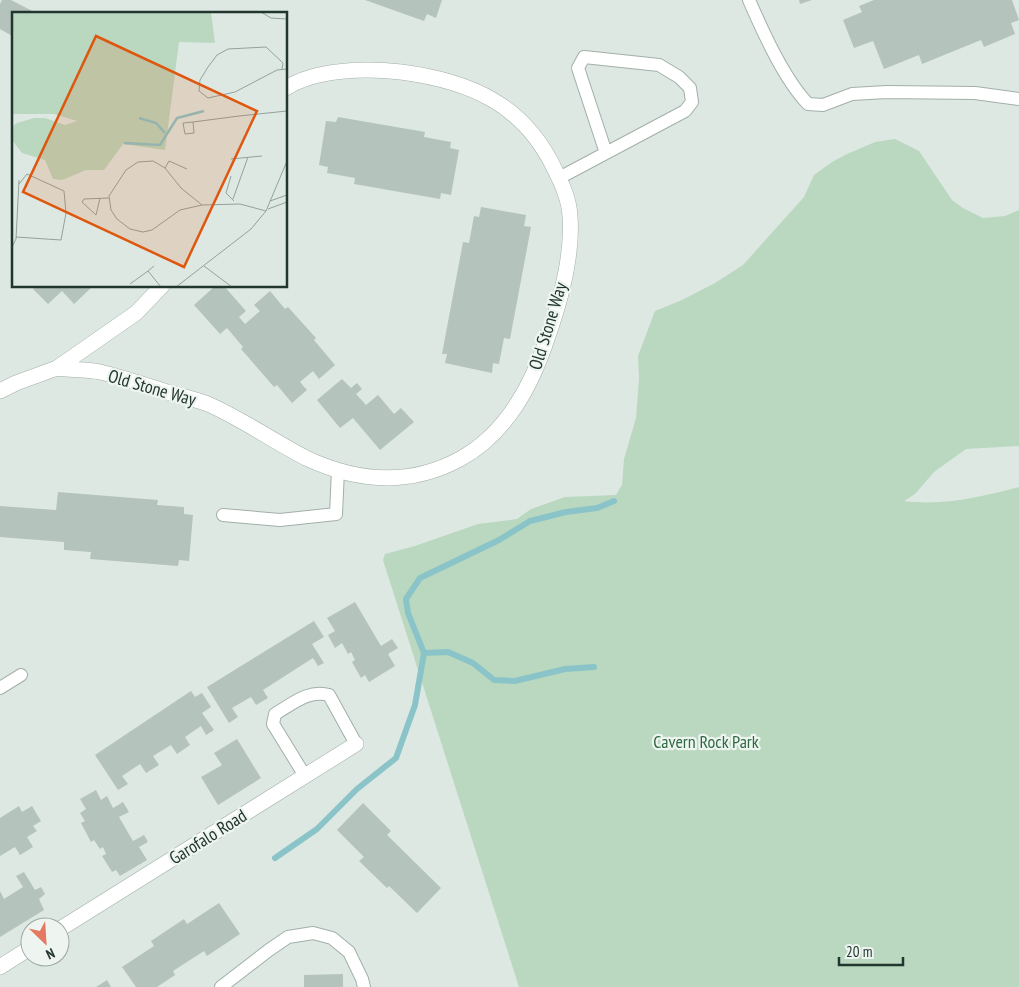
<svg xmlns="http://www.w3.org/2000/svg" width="1019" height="987" viewBox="0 0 1019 987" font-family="'PT Sans Narrow',sans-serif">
<rect width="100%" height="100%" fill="#dee8e3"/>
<!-- green -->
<path fill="#b9d8bf" d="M895,139L919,151L952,200L963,208L983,218L1005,216L1019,210V446L966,449L934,472L915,494L904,501C945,506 980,497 1019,487V987H519L383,560L385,554L415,546L478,524L517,519L531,509L565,497L616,495L622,485L624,459L636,418L639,379L638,356L655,311L682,300L715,283L743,265L804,197L814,175L832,162L847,154L875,142Z"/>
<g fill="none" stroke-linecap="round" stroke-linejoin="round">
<!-- stream -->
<g stroke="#8ac4c9" stroke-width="6">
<polyline points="424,653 448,652 473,663 494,680 515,681 565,669 594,667"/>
<polyline points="275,858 317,829 357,789 396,758 415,705 424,653 408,613 406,599 420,578 499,540 530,521 566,512 597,508 614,501"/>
</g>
</g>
<!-- building -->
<g fill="#b4c3bc">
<polygon points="2,0 11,0 38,14 14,14 14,37 0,29 0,4"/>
<polygon points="365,0 442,0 436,18 427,14 424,21"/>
<polygon points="799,0 812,0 800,4"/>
<polygon points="874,0 1012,0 1019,20 1011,23 1015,34 984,47 981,40 922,64 919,55 884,69 873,41 854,48 843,20 862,12 859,6"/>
<polygon points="338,117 425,132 424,137 451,142 450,148 459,150 451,195 441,193 440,199 354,184 355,178 327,173 328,167 319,165 326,121 336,122"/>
<polygon points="481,207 526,215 524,226 531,227 510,339 504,338 499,364 493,363 492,373 445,363 447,354 442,354 463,242 469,243 474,216 479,217"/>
<polygon points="36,286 93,286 74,304 62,291 48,304 33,289"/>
<polygon points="215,286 224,286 246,311 239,317 245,324 260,311 254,305 270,291 285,309 288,307 316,338 314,340 335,365 319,379 313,371 300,382 307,390 292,403 277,385 274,387 241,349 243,347 227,328 220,334 194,305"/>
<polygon points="342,379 351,388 357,383 362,389 356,394 366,405 378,395 394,414 401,408 414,422 380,450 353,418 340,428 317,400"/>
<polygon points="58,492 158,500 157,505 184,507 184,514 193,515 189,561 179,560 178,566 90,559 91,552 64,550 64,542 0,537 0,506 56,510"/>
<polygon points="355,602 381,646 392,639 398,648 388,654 395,666 369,682 365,675 361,678 352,662 355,660 351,652 348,654 342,643 335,648 328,635 335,631 327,618"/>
<polygon points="314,621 324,637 312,644 324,663 318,666 313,658 263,690 268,698 256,705 251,697 232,708 238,717 229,723 207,687"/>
<polygon points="191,691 195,697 202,693 211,707 202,713 214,730 206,735 201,726 185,737 190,745 177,754 171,745 153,756 159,765 146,773 140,764 122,776 128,784 118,790 95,755"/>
<polygon points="237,739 261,778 218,805 201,777 222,765 214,753"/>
<polygon points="96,790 101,800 107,796 113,808 123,802 129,812 119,817 133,841 144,835 148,842 139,847 147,860 120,876 116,870 112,872 102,856 106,854 103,847 100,849 94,840 91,842 81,823 85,821 80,813 86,809 80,799"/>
<polygon points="363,803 391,831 387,835 441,888 417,913 389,886 387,888 359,861 364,857 337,830"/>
<polygon points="19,806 22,812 32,806 41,821 33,826 37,831 27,837 33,847 20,855 15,847 0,856 0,818"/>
<polygon points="24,872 35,890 41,887 45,894 39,899 44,910 0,937 0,891 4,899 23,887 16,876"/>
<polygon points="219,903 240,934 207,956 204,951 173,971 175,975 157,987 136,987 122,967 154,946 151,941 184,919 187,924"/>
<polygon points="343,974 343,987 304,987 304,975"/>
<polygon points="107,980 111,987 96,987"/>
</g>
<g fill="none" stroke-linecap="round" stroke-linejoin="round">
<defs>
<g id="service">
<path d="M749,0C763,32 784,79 808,104L823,105L852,94L887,92L975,93L1019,99"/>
<polyline points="559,178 685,111 692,102 690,88 679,77 659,65 584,57 578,68 606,153"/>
<polyline points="223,515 280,520 336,514 338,470"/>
<polyline points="0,688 21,675"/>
<path d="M305,776L273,724L275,714C292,704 309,689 329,695L356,744"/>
<polyline points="221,987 269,950 288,937 313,933 332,938 349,952 362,979 364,987"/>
</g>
<g id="minor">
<path d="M57,368C71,370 86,369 100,372C122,377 145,385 167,392C180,396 195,399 208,404C242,419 273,441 306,458C357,482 410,486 460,459C507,433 532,385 548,336C561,299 573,255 570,216C569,199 562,184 555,170C524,104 470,81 401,72C366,68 316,69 286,88"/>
<polyline points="0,391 16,383 57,368 136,313 162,286"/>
<polyline points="60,929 356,744"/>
<polyline points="0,967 30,948"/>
</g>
</defs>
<!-- service casing -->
<use href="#service" stroke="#a2afa9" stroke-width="14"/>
<!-- minor casing -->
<use href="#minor" stroke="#a2afa9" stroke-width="16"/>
<!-- service -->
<use href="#service" stroke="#fff" stroke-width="12"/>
<!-- minor -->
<use href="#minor" stroke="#fff" stroke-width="15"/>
</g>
<g text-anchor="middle" stroke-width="4.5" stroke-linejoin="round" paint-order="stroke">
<!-- street labels -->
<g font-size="18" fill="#21362f" stroke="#eef5f1">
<text transform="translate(548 326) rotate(-73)" y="6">Old Stone Way</text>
<text transform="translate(152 388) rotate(16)" y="6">Old Stone Way</text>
<text transform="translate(208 837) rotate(-32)" y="6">Garofalo Road</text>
</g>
<!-- park labels -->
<g font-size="18" fill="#2f6942" stroke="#eef5f1">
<text x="706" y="748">Cavern Rock Park</text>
</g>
</g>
<!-- overview -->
<g transform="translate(12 12)">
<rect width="275" height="275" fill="#dee8e3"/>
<path d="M0,0H199L203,31L167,30L153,138L111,132L92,158H74L50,168L41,167L33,148L10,141L0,128V115L5,111L22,106H33L53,113L65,109L42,102H0Z" fill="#b9d8bf"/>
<path fill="none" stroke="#8ac4c9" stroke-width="2.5" d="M127,106L144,111L153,121M112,131L148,133L165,106L192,99"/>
<path fill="none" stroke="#92a19b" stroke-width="1" d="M249,0L259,6L275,7M270,57L271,51L254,35L216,37L205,43L196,55L188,68L187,79L196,86L223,80L265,58L275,57M181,110L182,121L173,122L171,111L181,110L227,104L275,99M219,147L250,144M153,156L157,149L175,157M219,164L214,181L222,189M88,186L84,203L70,190L72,187L97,186M221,187L236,145M258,189L275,183M190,193L168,198L140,218L131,220L118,217L105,207L99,198L97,184L114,158L126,150L141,149L153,156L169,176L190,193L228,192L254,199M256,197L275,190M4,225L49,228L54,201L52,179L15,162L7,172M0,235L4,227L7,168M142,254L136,259L149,275M192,254L220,275M118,272L136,259M164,275L239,217L254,199L275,149"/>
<path fill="#de570e" fill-opacity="0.15" stroke="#de570e" stroke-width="2.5" d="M84,24L245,99L172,255L11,180Z"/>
<rect width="275" height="275" fill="none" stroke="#21362f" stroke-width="2.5"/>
</g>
<!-- north arrow -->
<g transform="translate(45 942) rotate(155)"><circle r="24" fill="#eef5f1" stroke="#9ca9a3"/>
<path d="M0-4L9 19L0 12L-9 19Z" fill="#e57860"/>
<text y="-8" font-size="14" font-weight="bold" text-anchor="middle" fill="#21362f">N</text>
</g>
<!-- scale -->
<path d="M839 957v8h64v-8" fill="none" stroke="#21362f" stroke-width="2.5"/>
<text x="846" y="957" font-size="15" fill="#21362f" stroke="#eef5f1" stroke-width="4" paint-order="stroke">20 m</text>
</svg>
